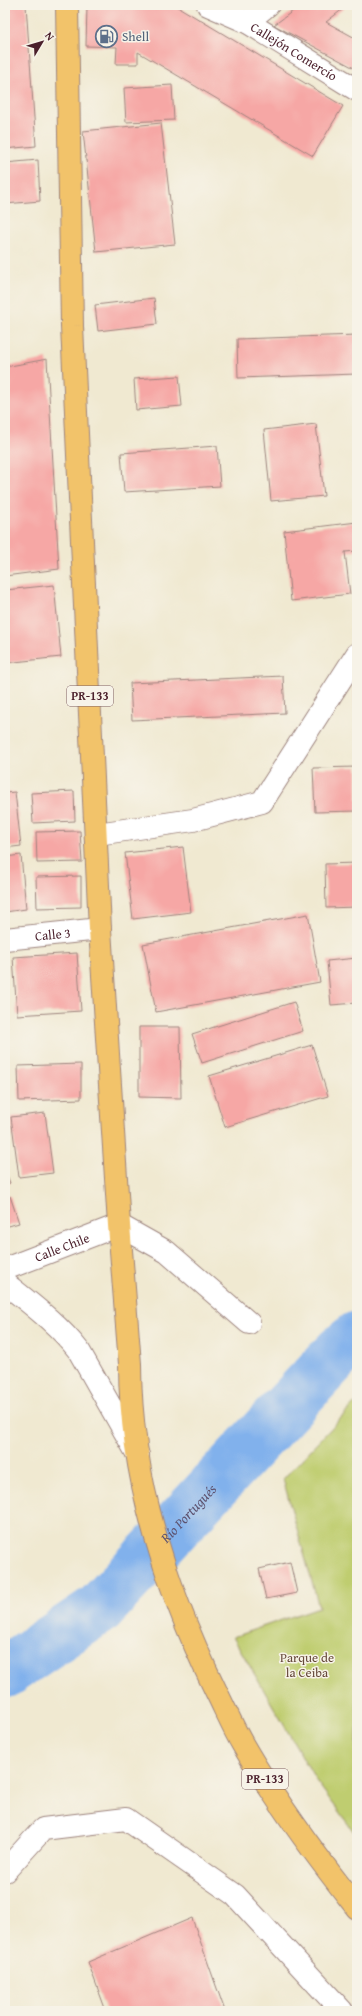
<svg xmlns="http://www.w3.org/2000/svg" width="362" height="2016" viewBox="0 0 362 2016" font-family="'Gentium Book Plus',serif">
<rect width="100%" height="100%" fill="#f7f3e8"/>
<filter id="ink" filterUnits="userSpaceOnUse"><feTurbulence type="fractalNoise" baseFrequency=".025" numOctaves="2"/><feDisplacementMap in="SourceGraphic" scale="8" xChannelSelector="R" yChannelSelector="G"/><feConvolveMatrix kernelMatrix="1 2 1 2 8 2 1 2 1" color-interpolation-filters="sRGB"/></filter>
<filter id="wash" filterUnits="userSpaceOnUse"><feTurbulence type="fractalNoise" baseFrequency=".012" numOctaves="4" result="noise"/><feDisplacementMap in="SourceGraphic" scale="16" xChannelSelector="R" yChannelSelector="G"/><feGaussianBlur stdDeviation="0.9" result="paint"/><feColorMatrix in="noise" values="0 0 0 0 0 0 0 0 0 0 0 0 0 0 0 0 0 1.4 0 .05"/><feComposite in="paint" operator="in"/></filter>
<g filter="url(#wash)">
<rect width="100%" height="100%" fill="#f0e9d1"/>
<!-- green -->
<polygon fill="#bfcd6f" stroke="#84764d" points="357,1401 357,1836 317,1782 233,1637 319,1607 283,1479"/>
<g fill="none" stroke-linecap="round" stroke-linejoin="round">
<!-- river -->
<path stroke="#81b1ec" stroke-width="52" id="s1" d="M5,1672L100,1608L340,1351L357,1337"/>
</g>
<g id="blocks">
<!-- building -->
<g fill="#f6a7a5">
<polygon points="5,5 26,5 36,146 5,149"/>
<polygon points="138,5 175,5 343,106 313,156 138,52 138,64 116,64 117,47 86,46 87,6 138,6"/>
<polygon points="301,5 348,5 326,22 357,39 357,63 354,68 274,25"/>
<polygon points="172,85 174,120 126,122 124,88"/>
<polygon points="161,123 175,244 96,252 83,131"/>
<polygon points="38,160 40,201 5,204 5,163"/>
<polygon points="154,298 157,324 98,331 95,305"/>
<polygon points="357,335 357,374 238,378 237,339"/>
<polygon points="47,359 59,569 5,576 5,367"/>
<polygon points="179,376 182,406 136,410 134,379"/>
<polygon points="316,424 324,496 271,501 264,430"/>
<polygon points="217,446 220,486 124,492 121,453"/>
<polygon points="357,522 357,551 345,552 350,594 291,601 284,531"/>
<polygon points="54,585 61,657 5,663 5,590"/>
<polygon points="353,674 357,674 357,711 355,711"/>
<polygon points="283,676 285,713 132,720 130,683"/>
<polygon points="357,767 357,811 315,812 313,768"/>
<polygon points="74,791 75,821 33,823 31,793"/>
<polygon points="15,792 21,846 5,848 5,793"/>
<polygon points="80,831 82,862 37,863 36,832"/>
<polygon points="183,847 191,912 133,919 125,853"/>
<polygon points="21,855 26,909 5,912 5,857"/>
<polygon points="357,863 357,907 326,908 325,864"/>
<polygon points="81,876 81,907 37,908 36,877"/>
<polygon points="308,914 320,982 156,1012 143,944"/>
<polygon points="77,953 81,1011 17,1015 13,957"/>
<polygon points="357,958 357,1003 331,1005 327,961"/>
<polygon points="294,1002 303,1031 202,1063 192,1034"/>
<polygon points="139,1027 180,1027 181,1098 139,1097"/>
<polygon points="312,1045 328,1096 225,1127 209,1076"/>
<polygon points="81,1064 81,1099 19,1101 18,1066"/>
<polygon points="45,1113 53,1173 19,1177 11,1117"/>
<polygon points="5,1170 10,1183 5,1185"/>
<polygon points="10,1196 19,1223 5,1227 5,1197"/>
<polygon points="290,1562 297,1593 266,1599 259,1569"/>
<polygon points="192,1918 225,2011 106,2011 88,1962"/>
</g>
</g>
</g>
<g filter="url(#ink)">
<use href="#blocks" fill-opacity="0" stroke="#9d847e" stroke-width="1"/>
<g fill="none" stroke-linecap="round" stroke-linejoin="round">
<defs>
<g id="minor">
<path id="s2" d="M208,5L247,22L357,90"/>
<polyline points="247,22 268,5"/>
<polyline points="97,834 193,820 262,802 357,654"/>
<path id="s3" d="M5,939L100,929"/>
<path id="s4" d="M5,1269L119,1225L167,1252L249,1323"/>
<path d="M5,1283C31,1304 58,1324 79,1351L138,1455"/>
<polyline points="5,1871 43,1829 126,1819 235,1895 342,2011"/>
</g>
<path id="major" d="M67,5L72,326L100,929L119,1225L130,1364C130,1479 166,1589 216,1691C225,1709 233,1728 243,1745C276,1802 316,1856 357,1908"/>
</defs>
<!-- minor casing -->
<use href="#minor" stroke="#9d847e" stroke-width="24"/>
<!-- major casing -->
<use href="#major" stroke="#9d847e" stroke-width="24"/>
<!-- minor -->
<use href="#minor" stroke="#fff" stroke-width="22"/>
<!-- major -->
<use href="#major" stroke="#f2c36a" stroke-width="22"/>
</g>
</g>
<!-- icons -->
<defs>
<symbol id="fuel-ring" viewBox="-11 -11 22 22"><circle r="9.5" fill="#f7f3e8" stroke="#5c6f8a" stroke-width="1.5"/><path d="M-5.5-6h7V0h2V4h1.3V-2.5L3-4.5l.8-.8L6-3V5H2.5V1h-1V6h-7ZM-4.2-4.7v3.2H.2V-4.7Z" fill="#5c6f8a"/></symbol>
</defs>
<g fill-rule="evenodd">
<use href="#fuel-ring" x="94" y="24" width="25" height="25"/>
</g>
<g text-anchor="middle" stroke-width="3" stroke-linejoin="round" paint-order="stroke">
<!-- shield labels -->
<g fill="#f7f3e8" stroke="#7e5f64" stroke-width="1">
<rect x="67" y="686" width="46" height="20" rx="3"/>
<rect x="242" y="1769" width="46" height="20" rx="3"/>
</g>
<g font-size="12" font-weight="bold" fill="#4a1f2b">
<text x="90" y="700">PR-133</text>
<text x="265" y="1783">PR-133</text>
</g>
<!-- service labels -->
<g font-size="13" fill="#4e5e75" stroke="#f7f3e8" text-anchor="start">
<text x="122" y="41">Shell</text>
</g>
<!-- street labels -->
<g font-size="13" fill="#4a1f2b" stroke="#f7f3e8">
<text dy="5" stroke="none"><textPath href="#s2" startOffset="98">Callejón Comercío</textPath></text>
<text dy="5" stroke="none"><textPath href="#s3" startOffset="48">Calle 3</textPath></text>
<text dy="5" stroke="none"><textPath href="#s4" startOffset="61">Calle Chile</textPath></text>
</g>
<!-- park labels -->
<g font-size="13" fill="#674a3c" stroke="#f7f3e8">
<text x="307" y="1662">Parque de<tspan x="307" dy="15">la Ceiba</tspan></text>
</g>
<!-- water labels -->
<g font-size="14" font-style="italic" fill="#5d526f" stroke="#f7f3e8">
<text dy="5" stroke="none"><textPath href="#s1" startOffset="244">Río Portugués</textPath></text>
</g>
</g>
<!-- margin -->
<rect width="362" height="2016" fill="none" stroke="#f7f3e8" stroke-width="20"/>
<!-- north arrow -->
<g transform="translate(42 42) rotate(52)" stroke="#f7f3e8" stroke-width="3" paint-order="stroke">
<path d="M0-3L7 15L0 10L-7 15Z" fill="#4a1f2b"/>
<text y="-6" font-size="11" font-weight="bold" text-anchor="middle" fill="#4a1f2b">N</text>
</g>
</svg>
